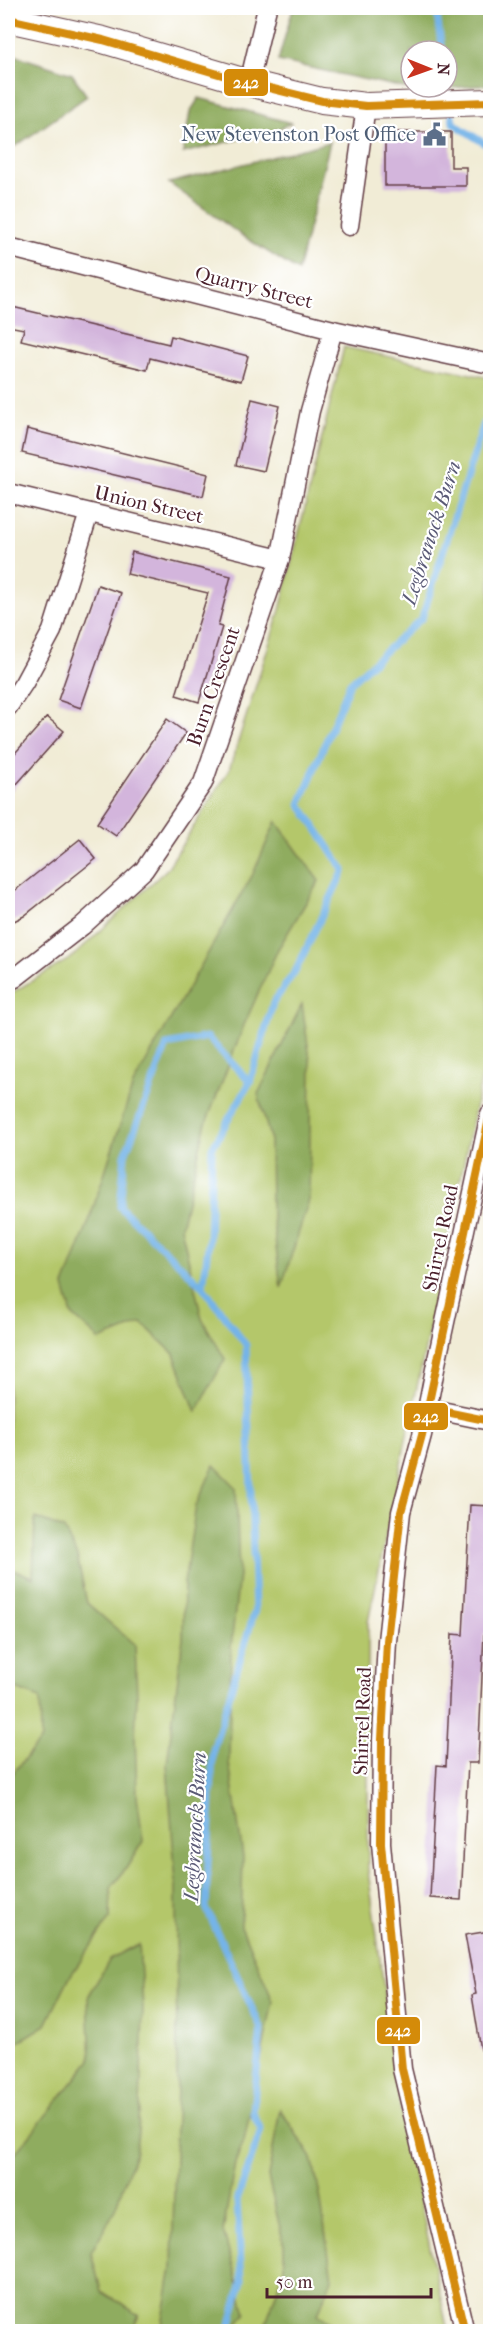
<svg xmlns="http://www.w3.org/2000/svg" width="498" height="2339" viewBox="0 0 498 2339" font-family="'IM FELL French Canon',serif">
<rect width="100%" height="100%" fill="#fff"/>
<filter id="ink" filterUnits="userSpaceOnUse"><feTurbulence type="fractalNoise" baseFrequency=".0167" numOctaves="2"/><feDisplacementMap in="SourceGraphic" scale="12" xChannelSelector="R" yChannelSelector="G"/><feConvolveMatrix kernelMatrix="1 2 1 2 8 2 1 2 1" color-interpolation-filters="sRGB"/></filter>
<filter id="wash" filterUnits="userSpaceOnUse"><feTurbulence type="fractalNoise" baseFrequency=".008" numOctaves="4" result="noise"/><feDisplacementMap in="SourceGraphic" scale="24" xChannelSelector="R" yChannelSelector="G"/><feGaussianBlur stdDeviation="1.35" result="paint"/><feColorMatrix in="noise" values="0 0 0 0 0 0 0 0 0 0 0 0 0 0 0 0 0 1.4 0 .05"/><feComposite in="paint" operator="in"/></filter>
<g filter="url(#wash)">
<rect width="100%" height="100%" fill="#f1ecd6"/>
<!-- green -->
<polygon fill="#b4c76b" stroke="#7f734b" stroke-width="1.5" points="344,347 490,378 490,968 488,1047 368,1622 368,1871 401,2113 448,2331 8,2331 8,995 71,958 167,869 229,770 280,610"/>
<!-- forest -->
<g fill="#8fac5f" stroke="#6c6645" stroke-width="1.5" fill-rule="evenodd">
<path d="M293,8H490V58L486,85L418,91L278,61ZM411,51H447V87H411Z"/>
<polygon points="8,53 72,74 87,96 16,146 8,144"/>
<polygon points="199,98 291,123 276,130 183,153 190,112"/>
<polygon points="330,142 298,271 241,235 169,183"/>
<polygon points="276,821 319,881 278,949 244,1025 205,1126 181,1227 202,1319 225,1359 196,1412 174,1354 142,1323 100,1340 72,1315 64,1286 89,1221 133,1085 253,874"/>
<polygon points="302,1004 311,1066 309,1200 281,1288 271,1206 270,1138 258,1094"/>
<polygon points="214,1465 236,1487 239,1575 231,1646 229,1762 243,1857 241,1926 273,2001 244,2141 235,2163 223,2231 246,2313 232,2331 161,2331 172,2268 177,2085 176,1883 167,1764 183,1638 184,1583 196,1506"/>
<polygon points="35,1518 64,1529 77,1556 87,1603 135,1645 137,1698 135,1734 137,1796 143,1841 127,1867 111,1888 110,1918 69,1978 46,2025 15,2044 8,2052 8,1779 41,1739 40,1698 8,1686 8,1564 11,1569 33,1577"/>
<polygon points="139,1944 143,2007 140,2110 136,2150 113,2214 91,2252 101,2291 139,2315 132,2331 8,2331 8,2162 91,2060 88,1997 110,1959"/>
<polygon points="280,2109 312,2158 320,2195 332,2279 318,2314 343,2331 263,2331 284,2270 284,2245 268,2177"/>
</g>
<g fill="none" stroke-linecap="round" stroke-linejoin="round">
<!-- stream -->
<g stroke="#74b4e8" stroke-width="7">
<polyline points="436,8 442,51"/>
<polyline points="451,109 453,123 490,147"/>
<polyline points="203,1287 120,1207 125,1155 167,1045 207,1037 250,1082 273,1003 296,970 344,870 300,804 350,683 422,618 484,423"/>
<polyline points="229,2332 242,2281 237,2201 261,2130 253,2113 261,2028 206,1908 213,1750 255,1610 246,1345 203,1287 209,1238 212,1148 250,1082"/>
</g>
</g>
<g id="blocks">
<!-- building -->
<g fill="#d3b5dc">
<polygon points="385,132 451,132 451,167 466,167 466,186 385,186"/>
<polygon points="8,306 169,344 171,336 248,356 241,381 150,358 147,370 21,340 24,329 8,326"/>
<polygon points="252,399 280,406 264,471 236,465"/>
<polygon points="27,429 208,474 203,496 22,453"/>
<polygon points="132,552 231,576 218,626 222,627 199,702 176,695 208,593 127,574"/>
<polygon points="98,585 121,593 81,708 58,700"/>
<polygon points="47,717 64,731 8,794 8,761"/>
<polygon points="167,719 186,733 116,836 97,823"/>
<polygon points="80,839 96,859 24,916 8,924 8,896"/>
<polygon points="470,1505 490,1506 490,1635 484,1634 478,1763 468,1763 461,1900 430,1898 437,1765 446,1766 452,1634 463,1635"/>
<polygon points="490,1931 490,2050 481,2050 472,1995 476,1994 465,1935"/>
</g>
</g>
</g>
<g filter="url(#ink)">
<use href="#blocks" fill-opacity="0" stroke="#633e45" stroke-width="1.5"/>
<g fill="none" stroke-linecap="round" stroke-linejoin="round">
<defs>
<g id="street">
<polyline points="249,83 267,8"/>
<polyline points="349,226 366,106"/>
<polyline points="8,247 333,330 490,364"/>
<polyline points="8,493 280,559"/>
<polyline points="8,707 24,683 52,631 89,513"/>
<polyline points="8,981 15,978 82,926 144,870 203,783 280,559 310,411 333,330"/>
<polyline points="427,1408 490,1421"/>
<polyline points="465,2332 402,2069 381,1843 382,1740 387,1641 401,1512 422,1435 436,1364 490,1114"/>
</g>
<polyline id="secondary" points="8,19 103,40 249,83 322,101 366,106 490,102"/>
</defs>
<!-- street casing -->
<use href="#street" stroke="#633e45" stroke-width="21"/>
<!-- secondary casing -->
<use href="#secondary" stroke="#633e45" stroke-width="28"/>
<!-- street -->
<use href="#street" stroke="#fff" stroke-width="18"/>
<!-- secondary -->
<use href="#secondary" stroke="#fff" stroke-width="26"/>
<defs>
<g id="bus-1">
<polyline points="8,19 103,40 249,83 322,101 366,106 490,102"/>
<polyline points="427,1408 490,1421"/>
<polyline points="465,2332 402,2069 381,1843 382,1740 387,1641 401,1512 422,1435 490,1114"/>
</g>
</defs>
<!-- bus-1 casing -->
<use href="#bus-1" stroke="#fff" stroke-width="12"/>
<!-- bus-1 -->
<use href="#bus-1" stroke="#d48b09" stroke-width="8"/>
</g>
</g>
<!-- icons -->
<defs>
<symbol id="civic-bare" viewBox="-9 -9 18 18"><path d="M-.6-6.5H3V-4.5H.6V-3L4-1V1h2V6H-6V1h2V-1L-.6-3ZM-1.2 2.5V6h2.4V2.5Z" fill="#5c6f8a" stroke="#fff" stroke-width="2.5" paint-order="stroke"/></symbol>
</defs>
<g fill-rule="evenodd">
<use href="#civic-bare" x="418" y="118" width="33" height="33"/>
</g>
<g text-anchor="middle" stroke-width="4.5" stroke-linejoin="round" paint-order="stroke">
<!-- service labels -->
<g font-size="20" fill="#4e5e75" stroke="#fff" text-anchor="end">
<text x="416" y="141">New Stevenston Post Office</text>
</g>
<!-- street labels -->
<g font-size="20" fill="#4a1f2b" stroke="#fff">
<text transform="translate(254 287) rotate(14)" y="7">Quarry Street</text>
<text transform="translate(149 504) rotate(13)" y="7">Union Street</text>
<text transform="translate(213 686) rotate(-71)" y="7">Burn Crescent</text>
<text transform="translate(440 1238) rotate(-78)" y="7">Shirrel Road</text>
<text transform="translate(362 1721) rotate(-88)" y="7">Shirrel Road</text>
</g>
<!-- water labels -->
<g font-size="21" font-style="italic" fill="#5b5b77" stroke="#fff">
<text transform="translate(431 533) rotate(-72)" y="7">Legbranock Burn</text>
<text transform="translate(195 1827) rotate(-87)" y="7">Legbranock Burn</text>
</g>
</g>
<g stroke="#fff" stroke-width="2">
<rect x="223" y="68" width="46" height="29" rx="6" fill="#d48b09"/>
<rect x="403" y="1402" width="46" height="29" rx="6" fill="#d48b09"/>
<rect x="376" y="2016" width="45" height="29" rx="6" fill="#d48b09"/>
</g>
<g font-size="16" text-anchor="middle" font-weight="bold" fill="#fff">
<text x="246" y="88">242</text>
<text x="426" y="1422">242</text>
<text x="398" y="2036">242</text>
</g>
<!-- margin -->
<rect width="498" height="2339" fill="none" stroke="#fff" stroke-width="30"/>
<!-- north arrow -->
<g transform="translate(429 69) rotate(91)"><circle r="28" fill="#ffffff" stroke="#b7a5aa" stroke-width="1.5"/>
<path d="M0-4.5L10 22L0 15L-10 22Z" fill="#c8321e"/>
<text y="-9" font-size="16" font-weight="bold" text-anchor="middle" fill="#4a1f2b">N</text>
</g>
<!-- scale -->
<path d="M267 2288v9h164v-9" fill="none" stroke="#4a1f2b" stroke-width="3"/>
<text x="276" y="2288" font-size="18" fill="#4a1f2b" stroke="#ffffff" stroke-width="4.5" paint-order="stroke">50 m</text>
</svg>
